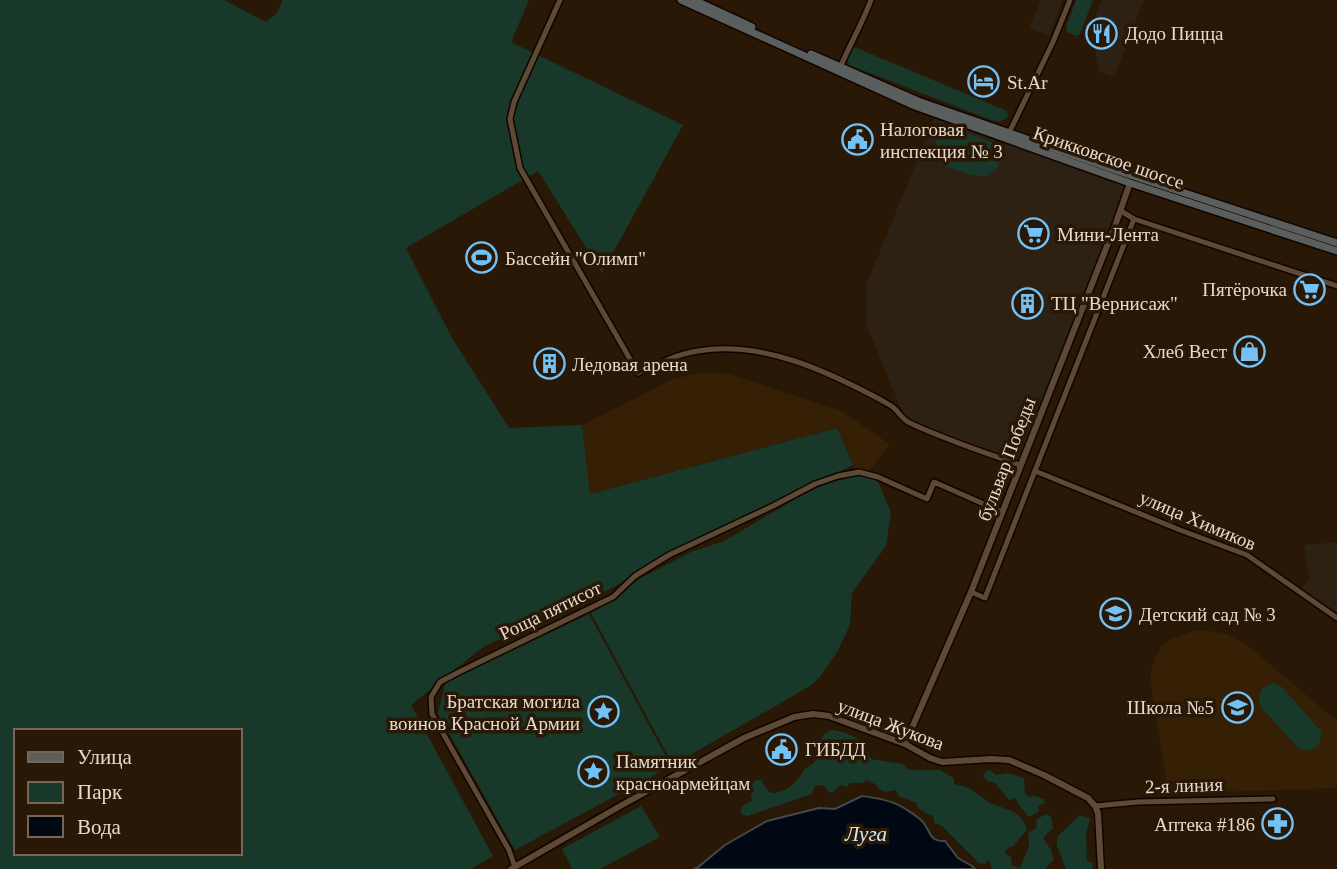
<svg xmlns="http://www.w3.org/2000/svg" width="1337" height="869" viewBox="0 0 1337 869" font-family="Georgia,serif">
<rect width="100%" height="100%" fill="#291805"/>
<!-- commercial -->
<g fill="#2c2113">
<polygon points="1041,0 1063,0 1049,36 1029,28"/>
<polygon points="1102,0 1144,0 1114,77 1099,71 1091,28"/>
<polygon points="936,114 1130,183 1020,465 906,421 867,326 866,285"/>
<polygon points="1337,542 1337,618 1299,591 1309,580 1304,545"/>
</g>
<!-- built -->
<g fill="#351f05">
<polygon points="700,373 729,374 841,411 890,444 868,473 855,469 837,428 590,494 582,425 673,379"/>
<polygon points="1205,630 1227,634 1249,646 1332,717 1337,719 1337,788 1168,794 1151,684 1151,672 1155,658 1161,647 1169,640 1193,631"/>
</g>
<!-- green -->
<g fill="#18382a" fill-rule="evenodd">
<path d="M0,0H224L266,22L277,13L283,0H529L511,42L683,125L602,273L538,171L406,248L452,338L509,428L582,425L590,494L837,428L853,465L669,555L612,588L483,647L411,705L493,856L471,869H0ZM16,731H240V853H16Z"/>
<polygon points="1076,0 1093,0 1080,34 1076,36 1067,32 1066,27"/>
<polygon points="852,46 1007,111 1008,117 999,122 991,120 849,65 847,57"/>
<polygon points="942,123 996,144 994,151 1001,153 997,169 986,177 970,175 945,166 940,161 934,131 936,125"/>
<polygon points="861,475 877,480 891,512 886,546 852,593 850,625 837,652 820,677 810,686 673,765 591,613 617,598 637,580 691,552 724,541 797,498 827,483"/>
<polygon points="589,614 671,766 515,850 438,714 445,683"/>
<path d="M1274,683L1282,687L1321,731C1323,745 1311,755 1298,748L1261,707C1256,694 1261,686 1274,683Z"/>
<path d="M833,730L846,733L863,741L871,759L903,764L908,770H940L954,778V784C975,787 977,797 993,804C1009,811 1021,810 1027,829C1023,836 1018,839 1014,846L1009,847L1004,853L1011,857L1012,865L1020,868L1029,846L1028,833L1036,828L1037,819L1046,814L1051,817L1053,828L1043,838L1051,850L1054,859L1045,869H992L989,860L985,864L979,863L942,826L934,823V817L919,809L915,802L900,797L895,790L885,792L878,788L875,784L867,780L862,783H850L847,787L840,785L833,793L827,791L824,785L815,786L812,794L747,816L741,814L742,806L752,801L749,786C752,781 755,780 761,780C764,785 767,792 773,793C785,794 801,778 805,768C829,760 808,737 833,730Z"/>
<polygon points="990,770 996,775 1008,773 1024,778 1025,792 1028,797 1035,796 1044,799 1044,803 1038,806 1039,811 1032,816 1028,816 1018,804 1016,798 1009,800 994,782 989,782 983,777 985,772"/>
<polygon points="641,806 660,837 600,869 572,869 562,849"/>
<polygon points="1080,815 1090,818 1086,835 1087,861 1093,863 1092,869 1066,869 1057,846 1057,837"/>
</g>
<!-- water -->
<path fill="#000814" stroke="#45474c" stroke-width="2" d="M862,796C876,798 891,800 904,808C910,812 917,816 922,821C931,830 928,842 945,841L958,858L972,866L975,869H693L697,868L725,845L767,821L819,808L835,809Z"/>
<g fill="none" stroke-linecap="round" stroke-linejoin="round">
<defs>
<g id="minor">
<path d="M560,0L514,102L510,119L520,168L638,373C657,364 677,354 698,351C761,340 827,371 881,400C886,403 891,405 895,409C900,414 903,420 910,423C946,440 983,452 1020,465"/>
<path d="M839,70C849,46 862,24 871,0"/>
<polyline points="1008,135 1053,42 1070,0"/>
<polyline points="1121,211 1134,219 1337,286"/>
<polyline points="1035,471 1180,530 1247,555 1337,618"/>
<polyline points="971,592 985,598 1134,219"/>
<polyline points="1095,806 1138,802 1273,799"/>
<polyline points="515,867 509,850 432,714 431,697 440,682 461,671 613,597 635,576 669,555 773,506 815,484 838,476 859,472 878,477 927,499 934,482 1002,512"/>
</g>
<g id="tertiary">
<polyline points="905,744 971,592 1116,223 1130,183"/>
<polyline points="511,869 622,805 744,738 794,717 813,714 829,716 905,744 930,758 942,762 991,759 1009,760 1044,775 1088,798 1095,806 1098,813 1101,869"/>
</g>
<g id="secondary">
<polyline points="681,0 915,106 1130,183 1337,251"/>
<polyline points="694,0 752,27"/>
<polyline points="811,54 918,101 1124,173 1337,243"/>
</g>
</defs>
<!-- minor casing -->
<use href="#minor" stroke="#110400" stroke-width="8"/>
<!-- tertiary casing -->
<use href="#tertiary" stroke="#110400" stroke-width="9"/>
<!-- secondary casing -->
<use href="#secondary" stroke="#110400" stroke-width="10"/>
<!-- minor -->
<use href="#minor" stroke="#5d4935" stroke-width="5"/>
<!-- tertiary -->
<use href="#tertiary" stroke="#5d4935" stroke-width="6"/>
<!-- secondary -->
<use href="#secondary" stroke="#5a5f5e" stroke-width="7"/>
</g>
<!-- icons -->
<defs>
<symbol id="restaurant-ring" viewBox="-11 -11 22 22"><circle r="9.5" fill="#291805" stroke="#73c1f5" stroke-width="1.5"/><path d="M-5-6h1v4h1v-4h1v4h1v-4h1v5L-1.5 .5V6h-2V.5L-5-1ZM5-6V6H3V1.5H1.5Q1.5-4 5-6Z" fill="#73c1f5"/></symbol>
<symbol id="hotel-ring" viewBox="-11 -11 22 22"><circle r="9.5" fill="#291805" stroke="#73c1f5" stroke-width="1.5"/><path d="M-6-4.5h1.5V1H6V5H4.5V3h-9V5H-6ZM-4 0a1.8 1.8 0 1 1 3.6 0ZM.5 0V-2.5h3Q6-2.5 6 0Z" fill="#73c1f5"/></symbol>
<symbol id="civic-ring" viewBox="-11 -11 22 22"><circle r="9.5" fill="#291805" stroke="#73c1f5" stroke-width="1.5"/><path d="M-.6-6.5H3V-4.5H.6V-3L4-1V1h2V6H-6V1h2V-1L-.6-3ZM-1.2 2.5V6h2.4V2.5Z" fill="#73c1f5"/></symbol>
<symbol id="supermarket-ring" viewBox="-11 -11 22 22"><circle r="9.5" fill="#291805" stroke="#73c1f5" stroke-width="1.5"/><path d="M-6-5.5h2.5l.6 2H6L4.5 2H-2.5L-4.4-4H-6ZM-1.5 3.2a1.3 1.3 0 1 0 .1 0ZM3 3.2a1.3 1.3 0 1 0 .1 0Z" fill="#73c1f5"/></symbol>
<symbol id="stadium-ring" viewBox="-11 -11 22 22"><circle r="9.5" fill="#291805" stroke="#73c1f5" stroke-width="1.5"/><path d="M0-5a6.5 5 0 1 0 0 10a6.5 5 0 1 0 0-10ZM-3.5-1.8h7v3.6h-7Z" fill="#73c1f5"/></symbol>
<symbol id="building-ring" viewBox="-11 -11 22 22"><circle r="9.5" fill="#291805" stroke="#73c1f5" stroke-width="1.5"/><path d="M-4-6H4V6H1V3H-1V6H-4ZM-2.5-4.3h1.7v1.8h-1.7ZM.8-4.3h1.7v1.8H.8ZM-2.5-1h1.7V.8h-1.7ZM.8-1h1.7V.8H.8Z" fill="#73c1f5"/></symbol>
<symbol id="shop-ring" viewBox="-11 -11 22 22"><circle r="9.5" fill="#291805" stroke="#73c1f5" stroke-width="1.5"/><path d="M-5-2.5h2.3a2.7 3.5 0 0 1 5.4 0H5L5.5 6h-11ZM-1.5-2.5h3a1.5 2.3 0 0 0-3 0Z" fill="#73c1f5"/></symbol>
<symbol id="school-ring" viewBox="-11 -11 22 22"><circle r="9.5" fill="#291805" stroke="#73c1f5" stroke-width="1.5"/><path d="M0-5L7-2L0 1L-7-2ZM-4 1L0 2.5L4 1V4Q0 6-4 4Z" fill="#73c1f5"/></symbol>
<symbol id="sight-ring" viewBox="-11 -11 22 22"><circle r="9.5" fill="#291805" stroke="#73c1f5" stroke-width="1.5"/><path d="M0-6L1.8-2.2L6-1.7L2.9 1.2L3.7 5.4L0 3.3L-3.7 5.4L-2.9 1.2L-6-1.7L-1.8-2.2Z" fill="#73c1f5"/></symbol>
<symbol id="pharmacy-ring" viewBox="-11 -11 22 22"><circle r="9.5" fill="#291805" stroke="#73c1f5" stroke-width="1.5"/><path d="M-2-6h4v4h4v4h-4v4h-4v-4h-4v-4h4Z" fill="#73c1f5"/></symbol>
</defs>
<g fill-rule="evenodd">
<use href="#restaurant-ring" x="1084" y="16" width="35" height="35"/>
<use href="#hotel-ring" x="966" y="64" width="35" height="35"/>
<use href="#civic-ring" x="840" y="122" width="35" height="35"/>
<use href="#supermarket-ring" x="1016" y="216" width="35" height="35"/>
<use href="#stadium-ring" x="464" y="240" width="35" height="35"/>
<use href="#supermarket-ring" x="1292" y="272" width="35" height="35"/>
<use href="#building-ring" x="1010" y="286" width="35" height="35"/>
<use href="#shop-ring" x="1232" y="334" width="35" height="35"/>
<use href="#building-ring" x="532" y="346" width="35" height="35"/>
<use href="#school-ring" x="1098" y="596" width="35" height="35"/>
<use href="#school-ring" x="1220" y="690" width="35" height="35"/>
<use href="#sight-ring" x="586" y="694" width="35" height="35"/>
<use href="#civic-ring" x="764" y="732" width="35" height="35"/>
<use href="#sight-ring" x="576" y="754" width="35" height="35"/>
<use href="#pharmacy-ring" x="1260" y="806" width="35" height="35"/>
</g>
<g text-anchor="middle" stroke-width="7" stroke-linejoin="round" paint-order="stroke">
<!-- poi labels -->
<g font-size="19" fill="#e6dace" stroke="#291805" text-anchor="start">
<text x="1125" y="40">Додо Пицца</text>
<text x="1007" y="89">St.Ar</text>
<text x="880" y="136">Налоговая<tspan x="880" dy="22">инспекция № 3</tspan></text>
<text x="1057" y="241">Мини-Лента</text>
<text x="505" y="265">Бассейн "Олимп"</text>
<text x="1287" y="296" text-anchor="end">Пятёрочка</text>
<text x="1051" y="310">ТЦ "Вернисаж"</text>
<text x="1227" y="358" text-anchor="end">Хлеб Вест</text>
<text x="572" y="371">Ледовая арена</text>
<text x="1139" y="621">Детский сад № 3</text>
<text x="580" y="708" text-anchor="end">Братская могила<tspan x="580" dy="22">воинов Красной Армии</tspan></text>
<text x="1214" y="714" text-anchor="end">Школа №5</text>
<text x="805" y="756">ГИБДД</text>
<text x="616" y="768">Памятник<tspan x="616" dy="22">красноармейцам</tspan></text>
<text x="1255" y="831" text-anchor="end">Аптека #186</text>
</g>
<!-- street labels -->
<g font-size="19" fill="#e6dace" stroke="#291805">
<text transform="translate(1109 157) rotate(19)" y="7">Крикковское шоссе</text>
<text transform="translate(1006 459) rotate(-69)" y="7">бульвар Победы</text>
<text transform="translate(1198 520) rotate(23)" y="7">улица Химиков</text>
<text transform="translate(550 610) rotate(-26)" y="7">Роща пятисот</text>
<text transform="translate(891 724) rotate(21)" y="7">улица Жукова</text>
<text transform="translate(1184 785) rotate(-2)" y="7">2-я линия</text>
</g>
<!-- water labels -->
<g font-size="21" font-style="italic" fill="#cee7fa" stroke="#291805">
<text x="866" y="841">Луга</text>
</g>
</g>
<!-- legend -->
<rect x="14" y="729" width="228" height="126" fill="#291805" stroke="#756655" stroke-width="2"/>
<rect x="28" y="752" width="35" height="10" fill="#5a5f5e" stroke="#756655" stroke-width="2"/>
<text x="77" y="764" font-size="21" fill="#e6dace">Улица</text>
<rect x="28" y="782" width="35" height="21" fill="#18382a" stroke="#756655" stroke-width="2"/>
<text x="77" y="799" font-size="21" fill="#e6dace">Парк</text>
<rect x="28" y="816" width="35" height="21" fill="#000814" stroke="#756655" stroke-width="2"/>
<text x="77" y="834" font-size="21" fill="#e6dace">Вода</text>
</svg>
